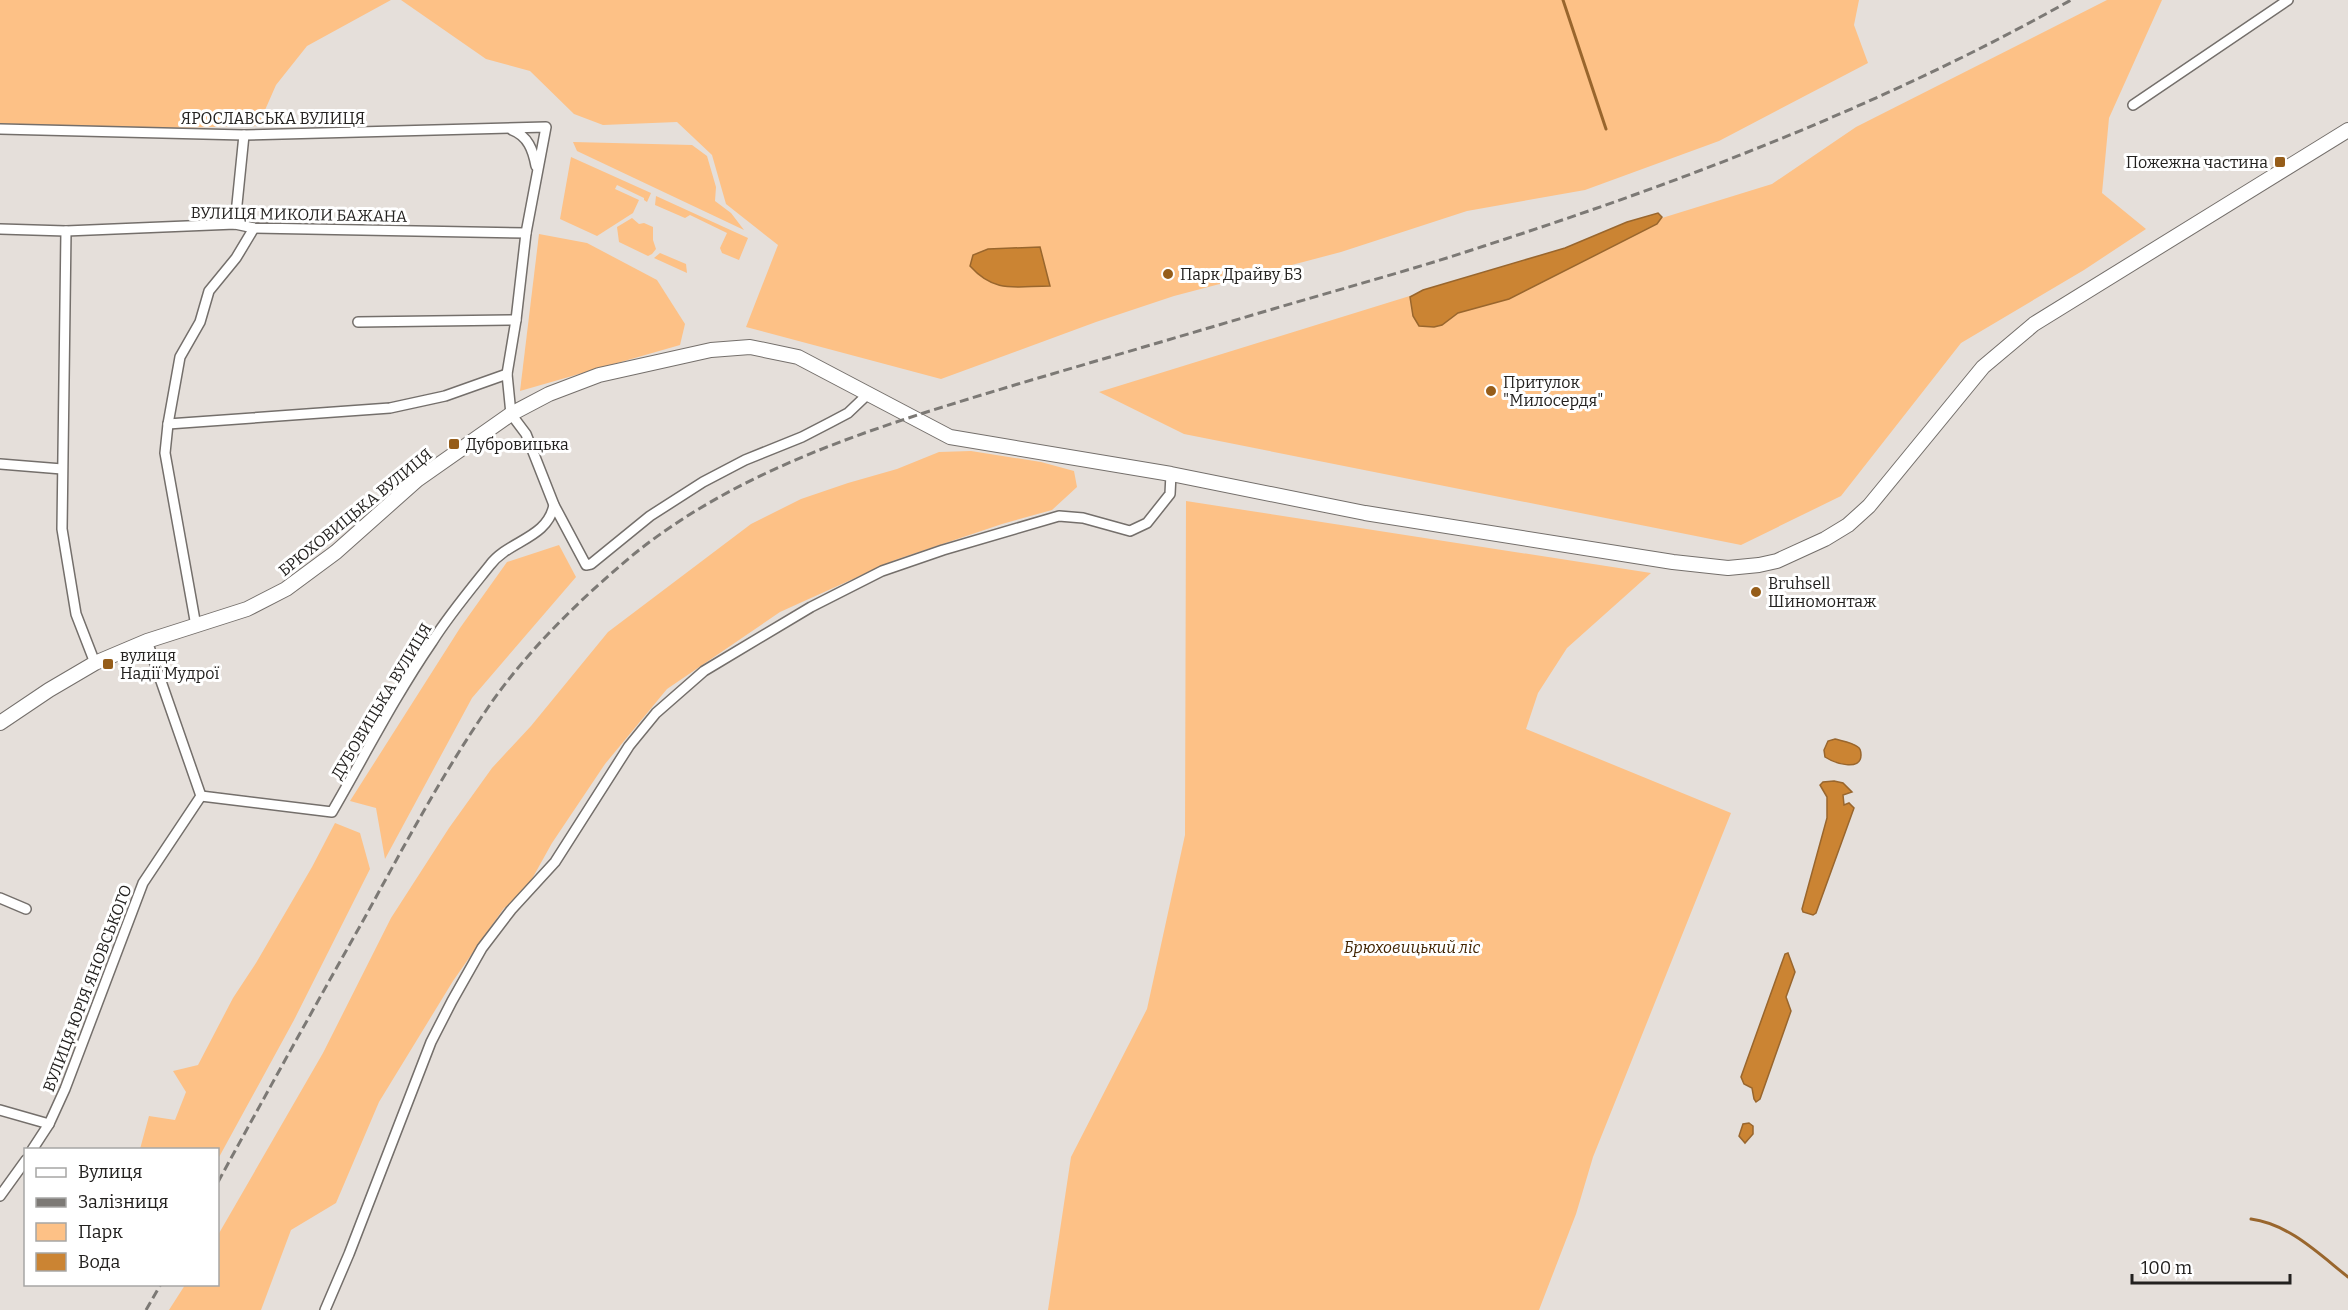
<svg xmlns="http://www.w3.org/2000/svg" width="2348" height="1310" viewBox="0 0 2348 1310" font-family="Bitter,serif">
<rect width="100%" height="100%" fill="#e5dfda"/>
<!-- green -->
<g fill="#fdc186">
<polygon points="0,0 391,0 307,46 276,85 258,126 122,129 0,126"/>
<polygon points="401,0 1859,0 1854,25 1868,63 1719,141 1585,190 1467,211 1341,252 1174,296 1096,322 941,379 746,327 778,245 726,204 712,155 677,122 603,125 574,114 530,71 486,59"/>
<polygon points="2107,0 2162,0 2109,118 2102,193 2146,229 2084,270 1961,343 1841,496 1741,545 1184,434 1099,392 1772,184 1856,127"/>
<polygon points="573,142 692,145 707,156 716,187 715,201 731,213 744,230 577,151"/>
<polygon points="571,157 651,193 647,202 644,200 644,198 617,185 615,189 639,200 633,213 597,236 560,219"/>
<polygon points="656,196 748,238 739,260 722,253 720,248 727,233 690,215 685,218 655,205"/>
<polygon points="632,218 639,224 644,223 653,227 653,240 656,249 652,254 648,256 619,242 617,227"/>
<polygon points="539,234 587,243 657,280 685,324 680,345 520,391"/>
<polygon points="660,253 686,264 687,273 654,258"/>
<polygon points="971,451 1041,462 1074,471 1077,487 1052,510 1002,524 895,560 780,612 667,689 605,764 552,843 523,895 504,908 453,981 379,1102 336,1203 291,1230 261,1310 169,1310 185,1285 218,1284 218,1235 323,1053 391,918 449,828 492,768 531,726 608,632 751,524 801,499 848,483 897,469 939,452"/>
<polygon points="1186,501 1651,573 1567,648 1538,693 1526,729 1731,813 1593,1157 1576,1214 1539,1310 1048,1310 1071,1157 1147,1009 1185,835"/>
<polygon points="559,545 576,577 472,698 385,859 376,808 350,801 460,628 507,562"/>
<polygon points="335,823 360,833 370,869 294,1020 218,1159 218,1150 140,1149 149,1116 175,1120 186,1092 173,1071 198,1065 233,998 256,963 312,867"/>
</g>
<!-- water -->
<g fill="#cb8433" stroke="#99662d" stroke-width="1.5">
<polygon points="1658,213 1662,217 1657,224 1509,299 1458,313 1442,325 1434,327 1419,326 1413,316 1410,297 1423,290 1565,248 1627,222"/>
<path d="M1040,247L1050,286C1016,286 995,294 970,266L973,255L988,249Z"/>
<path d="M1835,739C1842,741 1852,742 1858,747C1861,749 1861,752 1861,755C1861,772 1834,763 1825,757L1824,750L1828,741Z"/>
<polygon points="1834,781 1843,783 1852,792 1843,795 1844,805 1849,803 1854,808 1816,913 1813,915 1803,912 1802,909 1827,818 1827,797 1820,785 1823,782"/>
<polygon points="1788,953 1795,972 1786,997 1791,1011 1760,1099 1756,1102 1754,1099 1752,1088 1744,1084 1741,1077 1785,954"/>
<polygon points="1749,1123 1753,1126 1753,1134 1745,1143 1739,1136 1743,1124"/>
</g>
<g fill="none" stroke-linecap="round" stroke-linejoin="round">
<!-- stream -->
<g stroke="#99662d" stroke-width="3">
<polyline points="1563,0 1606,129"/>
<path d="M2251,1219C2289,1224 2319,1254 2348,1277"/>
</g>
<defs>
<g id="minor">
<polyline points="2133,105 2288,0"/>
<polyline points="0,129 244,135 546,127 526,233 516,320 507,374 511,414 526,434 554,505 586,565 591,564 650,516 703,482 745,460 802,437 831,422 848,413 869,393"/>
<path d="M512,130C528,136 533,150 536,166"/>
<polyline points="235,224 244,135"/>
<polyline points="0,229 66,231 235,224 254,228 526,233"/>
<polyline points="66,231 62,529 76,614 95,663"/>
<polyline points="358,322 516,320"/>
<polyline points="168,424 390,408 445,396 507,374"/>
<polyline points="0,464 62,469"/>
<polyline points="196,626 165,453 168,424 180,357 200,322 209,291 236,258 254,228"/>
<path d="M201,796L332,812C365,755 395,696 432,642C449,615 470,590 490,565C509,540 547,539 554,505"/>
<polyline points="0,898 26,909"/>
<polyline points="0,1110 49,1124"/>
<polyline points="32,1150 49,1124 65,1089 143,883 201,796 147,641"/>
<polyline points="0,1196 26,1160"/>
<polyline points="325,1310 349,1254 431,1042 452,1001 482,948 511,910 555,862 629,746 656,713 704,671 811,607 882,571 943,550 1059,516 1083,518 1130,531 1147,523 1170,494 1171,474"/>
</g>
<polyline id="secondary" points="0,723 49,690 95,663 147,641 247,609 286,589 336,552 417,480 511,414 549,394 599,375 711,350 750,347 798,357 950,437 1171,474 1365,513 1673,562 1728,568 1759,565 1777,561 1825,539 1848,525 1869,506 1983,367 2034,324 2348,130"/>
</defs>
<!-- minor casing -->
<use href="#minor" stroke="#746f6b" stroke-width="12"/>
<!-- secondary casing -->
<use href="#secondary" stroke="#746f6b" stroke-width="16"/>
<!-- minor -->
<use href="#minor" stroke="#fff" stroke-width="9"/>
<!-- secondary -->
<use href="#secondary" stroke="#fff" stroke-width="14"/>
<!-- rail -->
<g stroke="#7c7975" stroke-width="3" stroke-dasharray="9 4.5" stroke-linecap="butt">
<path d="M218,1182C266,1094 315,1006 364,919C403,848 441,776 487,709C523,656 572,607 621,565C732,469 879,426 1018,384C1103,359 1188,334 1273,309C1344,288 1415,269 1484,246C1685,181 1886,104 2071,0"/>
<polyline points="146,1310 161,1284"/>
</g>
</g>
<!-- markers -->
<g fill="#965d19" stroke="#fff" stroke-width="2">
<rect x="2274" y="156" width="12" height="12" rx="3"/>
<circle cx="1168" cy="274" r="6"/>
<circle cx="1491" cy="391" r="6"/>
<rect x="448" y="438" width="12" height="12" rx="3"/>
<circle cx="1756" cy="592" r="6"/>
<rect x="102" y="658" width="12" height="12" rx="3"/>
</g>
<g text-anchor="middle" stroke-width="6" stroke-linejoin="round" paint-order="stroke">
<!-- street labels -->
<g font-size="16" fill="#23211f" stroke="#fff">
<text x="273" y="124">ЯРОСЛАВСЬКА ВУЛИЦЯ</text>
<text transform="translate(299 214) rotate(1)" y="6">ВУЛИЦЯ МИКОЛИ БАЖАНА</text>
<text transform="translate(355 512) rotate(-39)" y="6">БРЮХОВИЦЬКА ВУЛИЦЯ</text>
<text transform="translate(381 701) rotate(-59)" y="6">ДУБОВИЦЬКА ВУЛИЦЯ</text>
<text transform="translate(87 988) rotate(-69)" y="6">ВУЛИЦЯ ЮРІЯ ЯНОВСЬКОГО</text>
</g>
<!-- poi labels -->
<g font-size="16" fill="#23211f" stroke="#fff" text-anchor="start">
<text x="2268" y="168" text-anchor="end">Пожежна частина</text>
<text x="1180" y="280">Парк Драйву Б3</text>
<text x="1503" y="388">Притулок<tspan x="1503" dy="18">"Милосердя"</tspan></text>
<text x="466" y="450">Дубровицька</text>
<text x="1768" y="589">Bruhsell<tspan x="1768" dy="18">Шиномонтаж</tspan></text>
<text x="120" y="661">вулиця<tspan x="120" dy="18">Надії Мудрої</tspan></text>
</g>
<!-- park labels -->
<g font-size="16" font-style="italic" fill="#412402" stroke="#fff">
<text x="1412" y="953">Брюховицький ліс</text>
</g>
</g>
<!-- legend -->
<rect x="24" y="1148" width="195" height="138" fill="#ffffff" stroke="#a7a6a5" stroke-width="1.5"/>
<rect x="36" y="1168" width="30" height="9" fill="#ffffff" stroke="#a7a6a5" stroke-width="1.5"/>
<text x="78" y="1178" font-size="18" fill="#23211f">Вулиця</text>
<rect x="36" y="1198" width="30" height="9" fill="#7c7975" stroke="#a7a6a5" stroke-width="1.5"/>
<text x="78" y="1208" font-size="18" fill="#23211f">Залізниця</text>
<rect x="36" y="1223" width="30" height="18" fill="#fdc186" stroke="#a7a6a5" stroke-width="1.5"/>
<text x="78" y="1238" font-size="18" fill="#23211f">Парк</text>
<rect x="36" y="1253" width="30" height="18" fill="#cb8433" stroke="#a7a6a5" stroke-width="1.5"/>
<text x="78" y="1268" font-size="18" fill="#23211f">Вода</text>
<!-- scale -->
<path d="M2132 1274v9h158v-9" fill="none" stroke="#23211f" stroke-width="3"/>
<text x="2141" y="1274" font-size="18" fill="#23211f" stroke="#ffffff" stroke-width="4.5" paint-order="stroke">100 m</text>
</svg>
